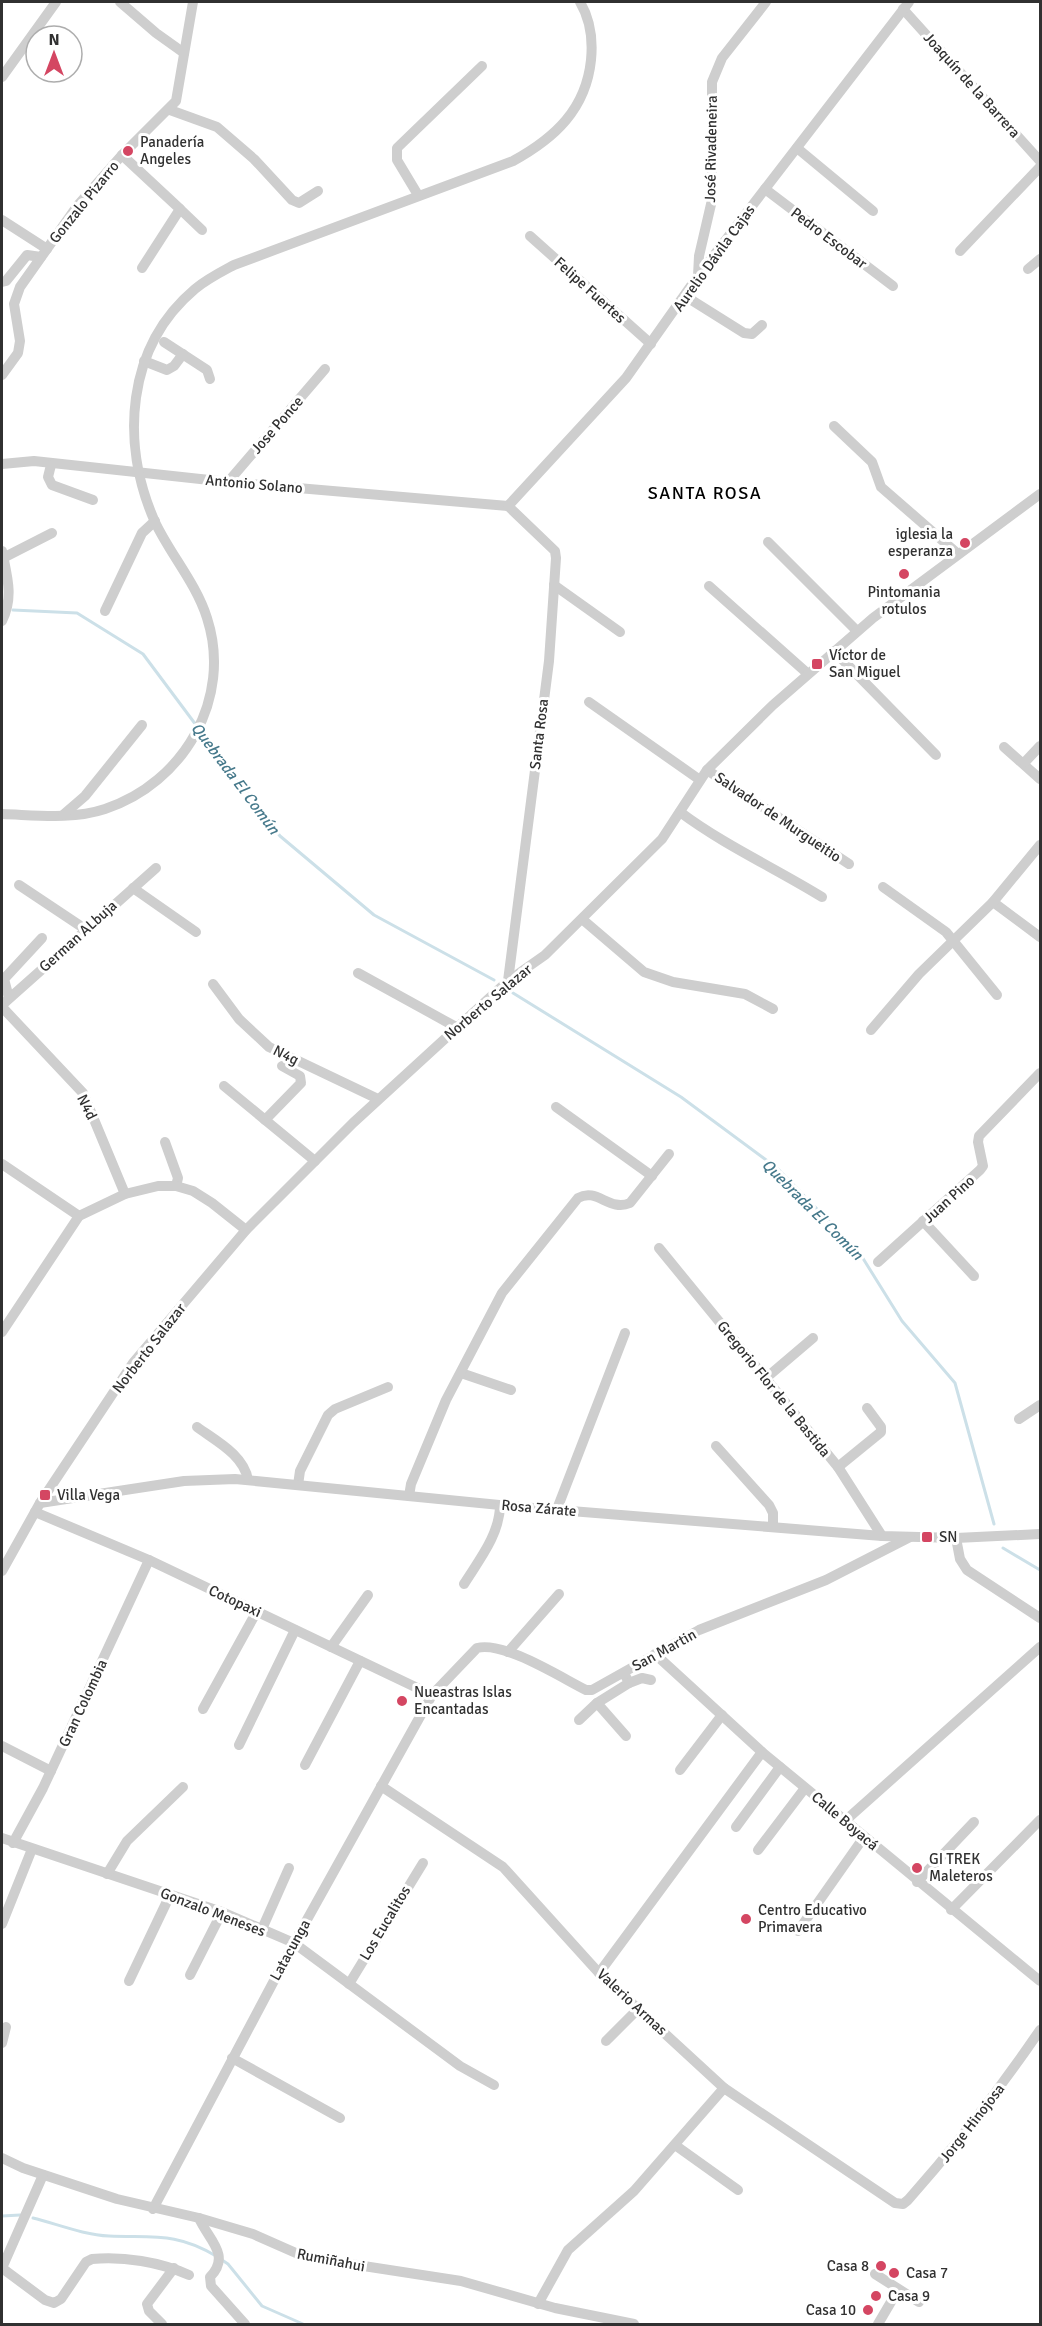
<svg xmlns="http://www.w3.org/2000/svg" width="1042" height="2326" viewBox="0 0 1042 2326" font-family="Signika,sans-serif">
<rect width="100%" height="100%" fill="#fff"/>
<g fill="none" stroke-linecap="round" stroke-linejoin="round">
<!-- stream -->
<g stroke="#cce0e8" stroke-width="3">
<polyline points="13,610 77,613 143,654 196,725"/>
<polyline points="200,731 280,836 374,915 494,980"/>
<polyline points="513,993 681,1097 777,1168 859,1252 902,1321 955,1383 994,1524"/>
<polyline points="1003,1548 1040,1570"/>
<polyline points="2,2216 20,2215"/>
<path d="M33,2218C57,2224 84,2235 109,2236C153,2238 176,2232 216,2256"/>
<polyline points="222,2260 228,2264 262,2306 303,2324"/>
</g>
<!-- minor -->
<g stroke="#cecece" stroke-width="10">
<polyline points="120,2 156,33 184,53"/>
<polyline points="903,9 1040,161"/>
<polyline points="2,77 56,2"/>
<polyline points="170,110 217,127 254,159 292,200 299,203 318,191"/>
<polyline points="797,148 873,211"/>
<polyline points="122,155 180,209 142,268"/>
<polyline points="765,189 893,286"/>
<polyline points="418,195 397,160 397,148 482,66"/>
<polyline points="180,209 202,230"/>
<polyline points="2,220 47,249"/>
<polyline points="530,236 651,344"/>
<polyline points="960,251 1040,167"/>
<polyline points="1028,269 1040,259"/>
<polyline points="698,276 699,256 712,200 712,82 722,58 766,2"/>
<polyline points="2,282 6,281 27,255 41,257"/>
<polyline points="685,296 744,333 752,334 762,325"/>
<polyline points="164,342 207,370 210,379"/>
<polyline points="144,361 167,370 174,366 183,354"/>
<polyline points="2,375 18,353 20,341 14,304 20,287 78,205 122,155 176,101 193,2"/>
<polyline points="834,426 872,462 881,487 958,554"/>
<polyline points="2,464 34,461 228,482 508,506"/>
<polyline points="51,465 48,477 52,485 93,500"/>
<polyline points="228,482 325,369"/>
<polyline points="508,506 626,378 698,276 909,2"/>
<polyline points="508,506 555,551 556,558 549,661 508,981"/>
<polyline points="768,542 857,631"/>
<path d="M2,551C7,576 14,597 2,621"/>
<polyline points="3,558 52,533"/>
<polyline points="554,585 620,632"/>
<polyline points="709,586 807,673"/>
<polyline points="105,611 142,533 155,521"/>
<polyline points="834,651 936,755"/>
<polyline points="589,702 700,780"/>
<polyline points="1004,747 1040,779"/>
<polyline points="1025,762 1040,746"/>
<polyline points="707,770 849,864"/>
<path d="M680,812C724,845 775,868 822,897"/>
<path d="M2,814C35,815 72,820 105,809C184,783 233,698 207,618C196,583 170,554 155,522C120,443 126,347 195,289C207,279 221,272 234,265L513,161C555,138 586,109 591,60C593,40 590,19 580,2"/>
<polyline points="63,815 85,796 142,725"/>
<polyline points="19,885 85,929"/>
<polyline points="883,887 946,932 997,995"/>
<polyline points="133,888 196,932"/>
<polyline points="993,902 1040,937"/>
<polyline points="582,919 644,972 673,982 745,994 773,1009"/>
<polyline points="358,973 456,1027"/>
<polyline points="213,984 239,1019 269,1047 378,1099"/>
<polyline points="9,998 4,979 42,938"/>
<polyline points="2,1005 156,868"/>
<polyline points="2,1007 83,1093 125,1194"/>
<polyline points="871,1030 919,974 993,902 1040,845"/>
<polyline points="224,1086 315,1161"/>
<polyline points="556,1107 652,1176"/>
<polyline points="265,1120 301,1083 300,1076 282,1066"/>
<polyline points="165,1142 178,1178 176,1186"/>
<polyline points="2,1164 79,1216"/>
<polyline points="923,1221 974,1276"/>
<polyline points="659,1248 838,1467 882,1536"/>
<polyline points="878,1262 980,1170 983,1166 978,1142 979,1136 1040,1073"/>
<polyline points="2,1332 79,1216 125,1194 158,1186 176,1186 193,1191 212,1203 246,1230"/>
<polyline points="461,1373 511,1390"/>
<polyline points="766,1378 813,1338"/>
<polyline points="1019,1419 1040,1405"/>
<path d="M197,1427C216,1441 244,1455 248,1480"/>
<polyline points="716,1446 769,1505 773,1513 773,1527"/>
<polyline points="838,1467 881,1432 881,1427 867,1408"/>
<polyline points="298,1485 300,1471 328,1415 335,1409 388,1387"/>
<path d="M409,1496L411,1484L446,1400L502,1293L578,1198C597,1187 609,1212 630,1203L669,1154"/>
<polyline points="40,1503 184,1481 235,1479 521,1507 882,1536 956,1538 1040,1534"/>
<polyline points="557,1509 625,1333"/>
<polyline points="35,1512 149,1560 432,1695"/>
<polyline points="956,1538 960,1559 967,1570 1040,1618"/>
<polyline points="2,1571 40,1503 133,1363 246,1230 353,1123 508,981 545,955 662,839 707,770 773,705 873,618 1040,494"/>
<path d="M464,1584C479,1560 500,1534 500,1505"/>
<polyline points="331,1647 368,1595"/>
<polyline points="508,1652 559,1594"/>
<polyline points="655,1654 762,1752 1040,1981"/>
<polyline points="624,1673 629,1683 597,1703 626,1736"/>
<polyline points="629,1683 642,1678 651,1680"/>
<polyline points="203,1709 257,1611"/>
<polyline points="579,1720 597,1703"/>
<polyline points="239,1745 295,1630"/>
<polyline points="2,1746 51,1771"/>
<polyline points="305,1765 360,1661"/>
<polyline points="680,1770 722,1715"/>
<path d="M381,1786L503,1867L599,1973L724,2088L895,2203L903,2204L908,2200C956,2146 999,2090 1040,2030"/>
<polyline points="846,1820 1040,1647"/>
<polyline points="736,1827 780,1767"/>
<polyline points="2,1838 222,1912 294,1943 460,2066 494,2085"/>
<polyline points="13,1843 43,1788 149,1560"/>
<polyline points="758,1850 805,1788"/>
<polyline points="107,1874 127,1841 183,1787"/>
<polyline points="917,1882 974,1822"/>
<polyline points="951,1910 1040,1820"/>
<polyline points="2,1924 32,1849"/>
<polyline points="262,1929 289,1868"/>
<polyline points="798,1931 864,1837"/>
<polyline points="599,1973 762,1752"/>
<polyline points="190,1975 222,1912"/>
<polyline points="129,1981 170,1895"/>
<polyline points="349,1984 423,1863"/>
<polyline points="606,2041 638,2009"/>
<polyline points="2,2043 6,2027"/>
<polyline points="232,2058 340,2118"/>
<polyline points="675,2145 738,2190"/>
<polyline points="2,2158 23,2168 117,2199 199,2218 253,2234 305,2257 461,2281 555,2308 634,2324"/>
<path d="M153,2209L294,1943L432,1695L477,1648C504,1641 560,1677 586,1690H592L699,1630L826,1580L910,1537"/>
<path d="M199,2218C207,2238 232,2255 210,2277L211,2286L245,2324"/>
<path d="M2,2268L45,2300L54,2303L61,2299L86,2262L92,2259C123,2256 160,2262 189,2275"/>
<polyline points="2,2268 43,2175"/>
<polyline points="875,2274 919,2302"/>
<polyline points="538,2304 568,2250 634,2191 724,2088"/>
<polyline points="162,2324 149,2311 147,2304 174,2268"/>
<polyline points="878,2324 898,2290"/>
</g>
</g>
<!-- markers -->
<g fill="#d44662" stroke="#fff" stroke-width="2">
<circle cx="128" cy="151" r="6"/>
<circle cx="965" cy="543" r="6"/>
<circle cx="904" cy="574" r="6"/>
<rect x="811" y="658" width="12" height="12" rx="3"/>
<rect x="39" y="1489" width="12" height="12" rx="3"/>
<rect x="921" y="1531" width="12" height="12" rx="3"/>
<circle cx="402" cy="1701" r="6"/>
<circle cx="917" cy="1868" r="6"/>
<circle cx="746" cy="1919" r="6"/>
<circle cx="881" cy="2266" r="6"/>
<circle cx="894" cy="2273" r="6"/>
<circle cx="876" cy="2296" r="6"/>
<circle cx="868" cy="2310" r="6"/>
</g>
<g text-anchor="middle" stroke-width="6" stroke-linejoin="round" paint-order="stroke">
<!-- street labels -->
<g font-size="15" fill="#313131" stroke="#fff">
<text transform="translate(972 85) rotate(48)" y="5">Joaquín de la Barrera</text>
<text transform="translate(711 149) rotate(-89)" y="5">José Rivadeneira</text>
<text transform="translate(84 202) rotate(-51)" y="5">Gonzalo Pizarro</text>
<text transform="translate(829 238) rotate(37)" y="5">Pedro Escobar</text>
<text transform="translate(714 258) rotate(-54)" y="5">Aurelio Dávila Cajas</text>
<text transform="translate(590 290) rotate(42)" y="5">Felipe Fuertes</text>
<text transform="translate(277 425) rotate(-49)" y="5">Jose Ponce</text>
<text transform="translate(254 484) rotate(5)" y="5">Antonio Solano</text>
<text transform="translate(539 734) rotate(-83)" y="5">Santa Rosa</text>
<text transform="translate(778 817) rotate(34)" y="5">Salvador de Murgueitio</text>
<text transform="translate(78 936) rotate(-42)" y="5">German ALbuja</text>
<text transform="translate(488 1002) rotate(-40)" y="5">Norberto Salazar</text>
<text transform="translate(286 1055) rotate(26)" y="5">N4g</text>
<text transform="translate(87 1107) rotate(64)" y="5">N4d</text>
<text transform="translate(949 1199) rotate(-42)" y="5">Juan Pino</text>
<text transform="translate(149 1348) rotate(-52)" y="5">Norberto Salazar</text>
<text transform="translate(774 1389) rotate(51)" y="5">Gregorio Flor de la Bastida</text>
<text transform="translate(539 1508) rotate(5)" y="5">Rosa Zárate</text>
<text transform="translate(235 1601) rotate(25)" y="5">Cotopaxi</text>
<text transform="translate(664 1650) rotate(-29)" y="5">San Martin</text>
<text transform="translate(83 1703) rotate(-65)" y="5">Gran Colombia</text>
<text transform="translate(845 1821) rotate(40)" y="5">Calle Boyacá</text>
<text transform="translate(213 1912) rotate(21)" y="5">Gonzalo Meneses</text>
<text transform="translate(385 1923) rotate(-59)" y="5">Los Eucalitos</text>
<text transform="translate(290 1950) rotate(-61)" y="5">Latacunga</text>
<text transform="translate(632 2002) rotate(43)" y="5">Valerio Armas</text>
<text transform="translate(972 2123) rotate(-52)" y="5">Jorge Hinojosa</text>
<text transform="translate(331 2260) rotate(11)" y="5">Rumiñahui</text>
</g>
<!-- poi labels -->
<g font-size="15" fill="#313131" stroke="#fff" text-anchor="start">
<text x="140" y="147">Panadería<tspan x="140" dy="17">Angeles</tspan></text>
<text x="953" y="539" text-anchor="end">iglesia la<tspan x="953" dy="17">esperanza</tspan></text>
<text x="904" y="597" text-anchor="middle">Pintomania<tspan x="904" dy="17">rotulos</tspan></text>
<text x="829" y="660">Víctor de<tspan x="829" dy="17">San Miguel</tspan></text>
<text x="57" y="1500">Villa Vega</text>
<text x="939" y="1542">SN</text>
<text x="414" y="1697">Nueastras Islas<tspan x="414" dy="17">Encantadas</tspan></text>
<text x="929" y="1864">GI TREK<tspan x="929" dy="17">Maleteros</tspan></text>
<text x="758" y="1915">Centro Educativo<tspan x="758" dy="17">Primavera</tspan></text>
<text x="869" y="2271" text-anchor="end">Casa 8</text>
<text x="906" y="2278">Casa 7</text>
<text x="888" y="2301">Casa 9</text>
<text x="856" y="2315" text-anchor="end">Casa 10</text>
</g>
<!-- water labels -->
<g font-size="16" font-style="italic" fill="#46798b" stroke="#fff">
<text transform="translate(236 778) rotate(53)" y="6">Quebrada El Común</text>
<text transform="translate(813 1209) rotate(45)" y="6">Quebrada El Común</text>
</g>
<!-- quarter labels -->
<g font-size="18" letter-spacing="1.5" fill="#000" stroke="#fff">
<text x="705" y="499">SANTA ROSA</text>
</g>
</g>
<!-- border -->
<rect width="1042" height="2326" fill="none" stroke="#313131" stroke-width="6"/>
<!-- north arrow -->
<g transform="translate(54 54)"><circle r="28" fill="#ffffff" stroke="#adadad" stroke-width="1.5"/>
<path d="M0-4.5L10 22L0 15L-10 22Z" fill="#d44662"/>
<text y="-9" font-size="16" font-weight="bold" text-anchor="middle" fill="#313131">N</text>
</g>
</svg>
